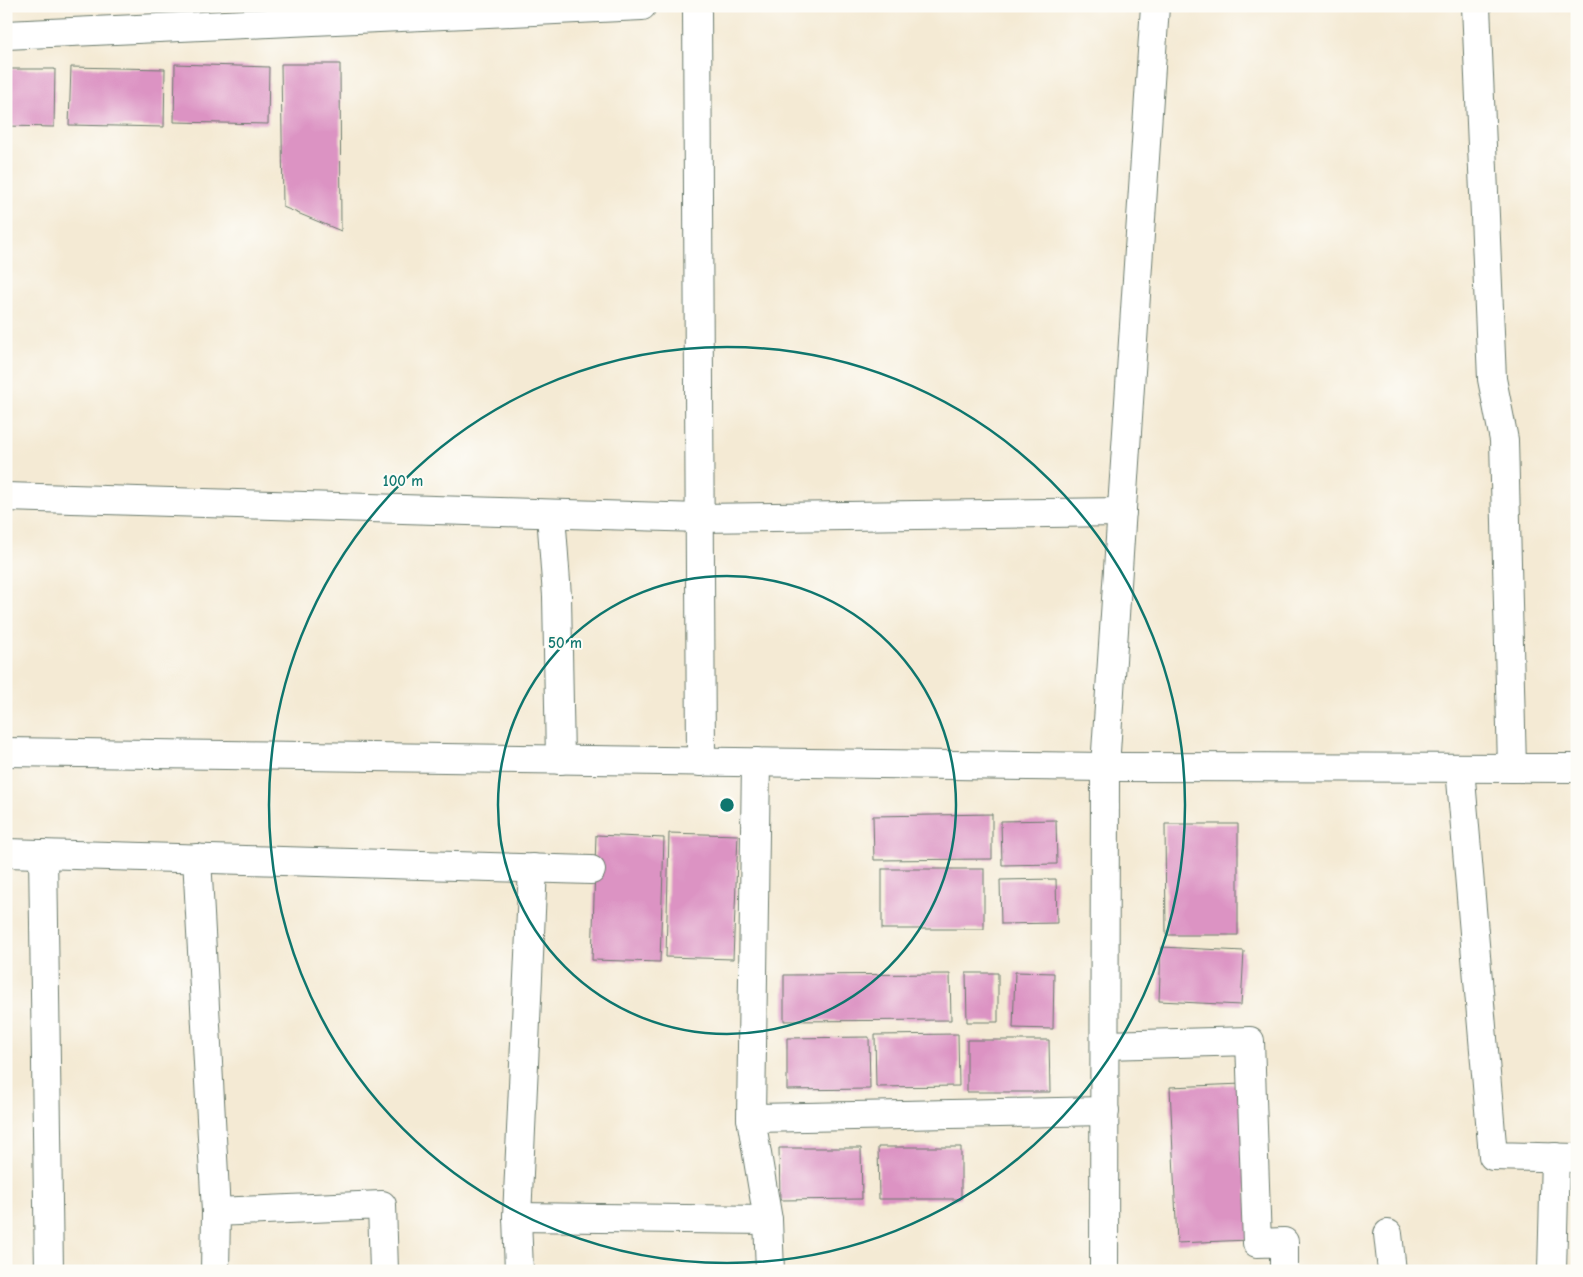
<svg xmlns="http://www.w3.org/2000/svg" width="1583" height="1277" viewBox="0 0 1583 1277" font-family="'Comic Neue',sans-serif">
<rect width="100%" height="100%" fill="#fdfcf7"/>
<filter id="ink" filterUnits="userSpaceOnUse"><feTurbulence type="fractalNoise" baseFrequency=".02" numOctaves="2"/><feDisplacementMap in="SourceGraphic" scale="10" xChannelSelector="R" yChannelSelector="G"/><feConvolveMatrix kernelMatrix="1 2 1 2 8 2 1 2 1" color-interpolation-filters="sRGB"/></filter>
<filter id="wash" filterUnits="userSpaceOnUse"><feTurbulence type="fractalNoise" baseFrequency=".0096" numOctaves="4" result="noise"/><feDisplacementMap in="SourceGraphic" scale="20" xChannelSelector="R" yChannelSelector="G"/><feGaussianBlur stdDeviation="1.12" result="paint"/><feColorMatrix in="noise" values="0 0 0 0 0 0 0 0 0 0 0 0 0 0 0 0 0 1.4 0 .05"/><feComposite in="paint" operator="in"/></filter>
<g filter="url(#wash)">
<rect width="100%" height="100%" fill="#f4ead4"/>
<g id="blocks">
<!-- building -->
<g fill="#dc93c3">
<polygon points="175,64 269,67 268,124 174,122"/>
<polygon points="281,64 340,64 341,231 283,207"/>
<polygon points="71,67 165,69 164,127 69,125"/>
<polygon points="6,69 55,69 54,127 6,126"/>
<polygon points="992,814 992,859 874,860 873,816"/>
<polygon points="1056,820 1057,864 1002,865 1001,821"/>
<polygon points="1165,824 1238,824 1238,935 1166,935"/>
<polygon points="669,833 738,835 733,959 666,957"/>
<polygon points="596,835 664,838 660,962 592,960"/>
<rect x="882" y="869" width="102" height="60"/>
<polygon points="1056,879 1057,923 1001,924 1000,880"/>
<polygon points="1161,947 1244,951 1241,1005 1159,1001"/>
<polygon points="1015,972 1054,973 1053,1029 1013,1028"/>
<polygon points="966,973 998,973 998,1022 967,1022"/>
<polygon points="950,974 951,1020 784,1021 784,975"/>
<polygon points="958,1034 959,1086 876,1087 875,1035"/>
<polygon points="869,1037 870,1089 787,1090 787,1038"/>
<polygon points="967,1040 1049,1040 1050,1092 967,1092"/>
<polygon points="1242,1084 1249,1240 1177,1243 1170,1087"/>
<polygon points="878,1147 961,1147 961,1199 879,1199"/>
<polygon points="779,1148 861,1148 862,1199 780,1200"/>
</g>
</g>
</g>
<g filter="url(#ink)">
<use href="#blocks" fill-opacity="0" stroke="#6a7a6c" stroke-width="1"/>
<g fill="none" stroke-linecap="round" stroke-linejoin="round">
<defs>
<g id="minor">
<polyline points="697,6 701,762"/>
<polyline points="1476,6 1492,379 1504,440 1512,768"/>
<polyline points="6,35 642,6"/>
<polyline points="6,497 700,518 1122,512"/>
<polyline points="551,514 557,596 560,760"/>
<polyline points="6,752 1105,767 1577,768"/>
<polyline points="756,762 751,1118 1105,1111"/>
<polyline points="1460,768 1493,1156 1577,1158"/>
<polyline points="6,853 591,870"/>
<polyline points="43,854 49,1271"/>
<polyline points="197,858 216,1212"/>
<polyline points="1105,1045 1250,1041 1257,1243 1284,1242 1284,1271"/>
<polyline points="751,1118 768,1220 770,1271"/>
<polyline points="517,1217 768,1220"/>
<polyline points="1388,1234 1392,1271"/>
<polyline points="215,1271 216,1212 382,1205 384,1271"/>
<polyline points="519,1271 517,1217 533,868"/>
<polyline points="1104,1271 1105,767 1155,6"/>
<polyline points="1552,1271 1555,1157"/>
</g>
</defs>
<!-- minor casing -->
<use href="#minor" stroke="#6a7a6c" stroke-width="30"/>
<!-- minor -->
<use href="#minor" stroke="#fff" stroke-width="28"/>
</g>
</g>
<!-- distance rings -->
<g fill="none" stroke="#0f766e" stroke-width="2.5">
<circle cx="727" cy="805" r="229"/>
<circle cx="727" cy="805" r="458"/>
</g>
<circle cx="727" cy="805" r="8" fill="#0f766e" stroke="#fdfcf7" stroke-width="2.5"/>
<g font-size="15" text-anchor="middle" font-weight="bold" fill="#0f766e" stroke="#fdfcf7" stroke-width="4" stroke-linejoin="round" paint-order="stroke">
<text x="403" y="486">100 m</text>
<text x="565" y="648">50 m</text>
</g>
<!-- margin -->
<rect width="1583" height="1277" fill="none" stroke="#fdfcf7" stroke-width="25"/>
</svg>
